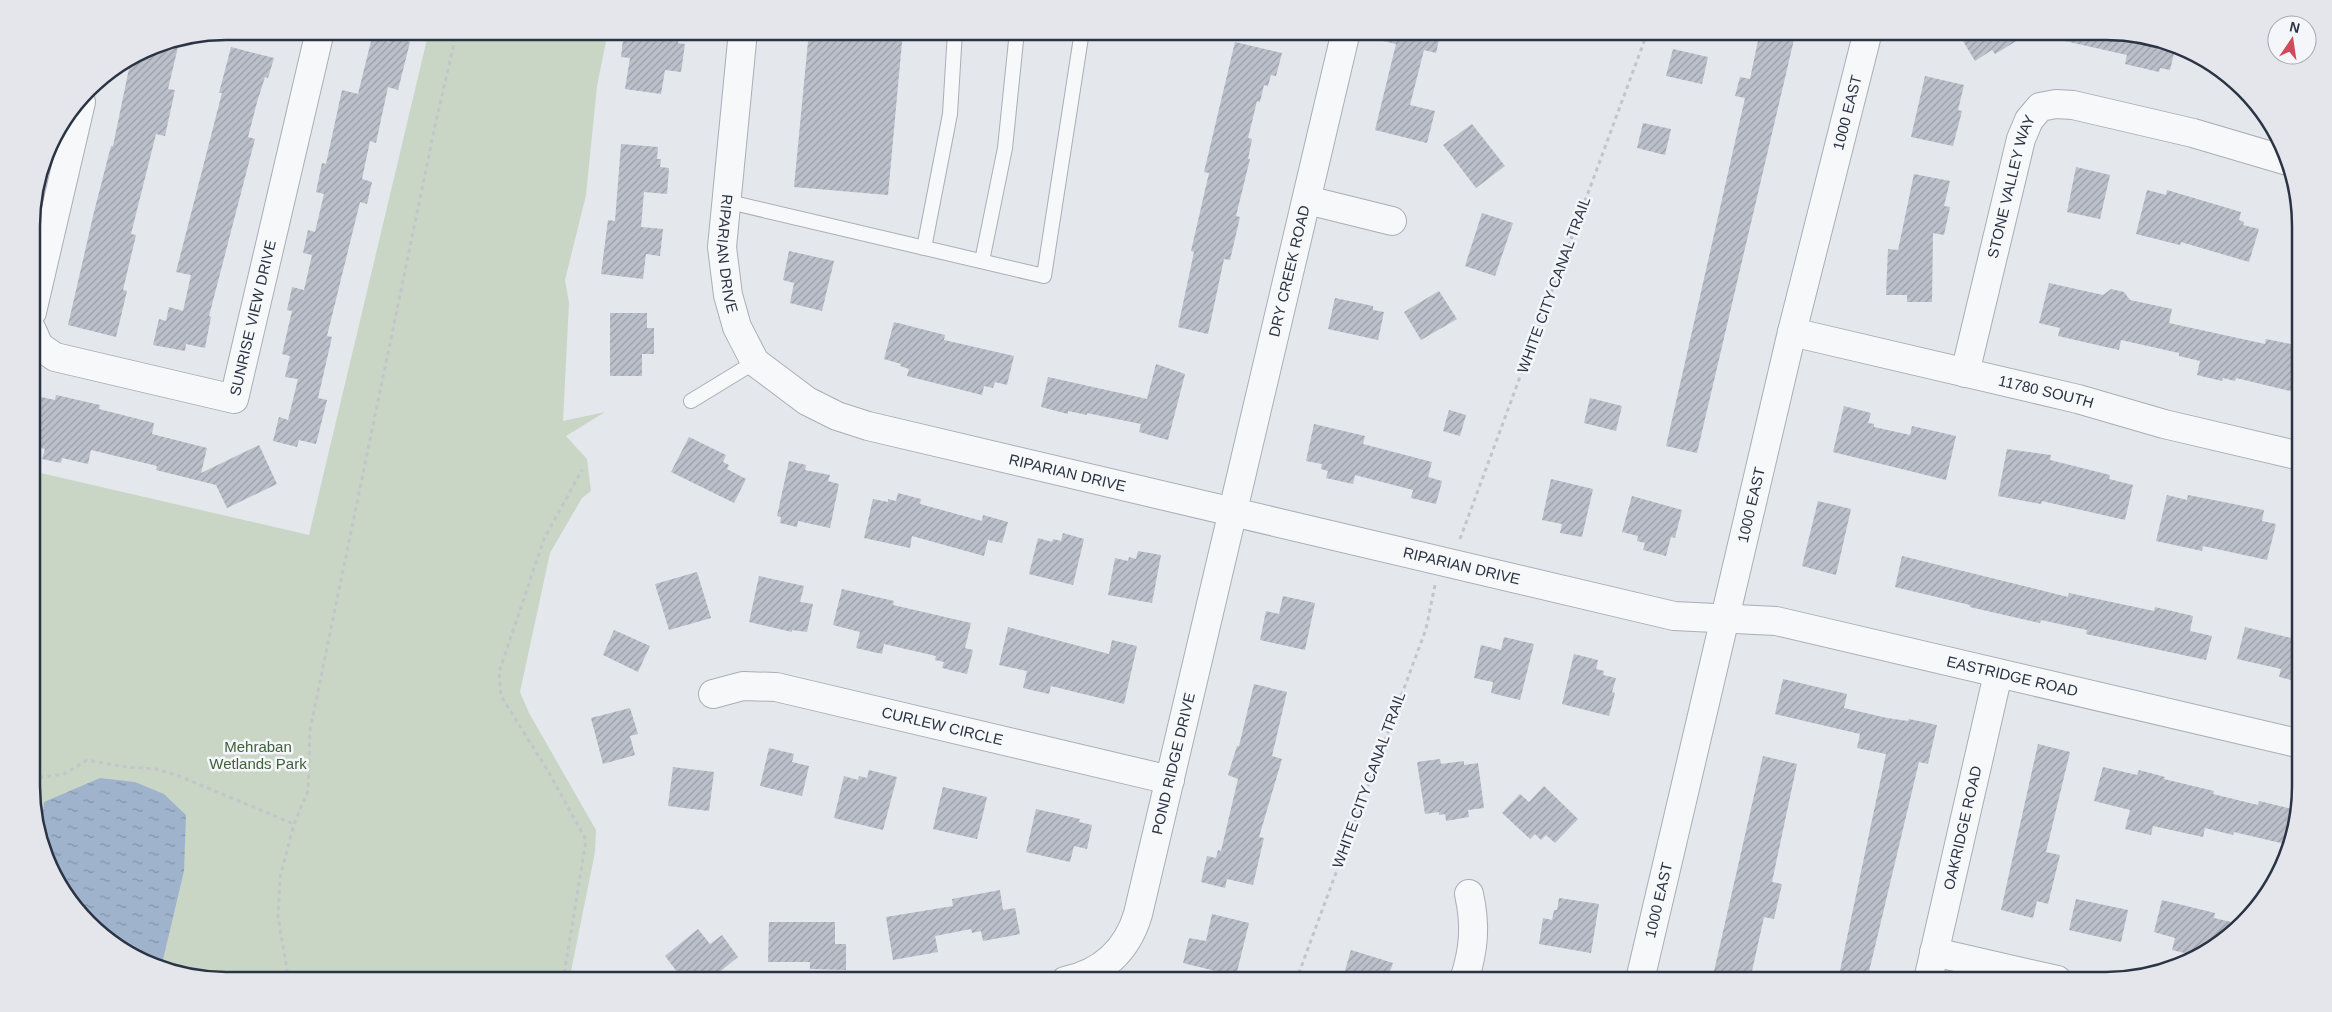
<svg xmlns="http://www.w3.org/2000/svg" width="2332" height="1012" viewBox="0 0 2332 1012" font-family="Helvetica,sans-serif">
<defs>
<pattern id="water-ripples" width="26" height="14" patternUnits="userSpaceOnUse" patternTransform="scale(1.25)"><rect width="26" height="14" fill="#9fb4cc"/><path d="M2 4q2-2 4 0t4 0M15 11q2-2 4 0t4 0" fill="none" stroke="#8293a7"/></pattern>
<pattern id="building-hatch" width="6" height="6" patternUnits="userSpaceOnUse" patternTransform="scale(1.25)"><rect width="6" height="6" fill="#bbc0ca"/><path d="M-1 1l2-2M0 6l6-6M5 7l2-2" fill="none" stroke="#989da6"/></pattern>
</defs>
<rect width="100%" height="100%" fill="#e4e7ec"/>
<!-- park -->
<polygon fill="#c9d6c5" points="429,31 608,31 597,86 586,195 565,280 569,303 563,421 605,412 566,436 587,459 591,491 582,498 550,553 520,692 529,713 596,830 595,852 569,981 226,981 152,966 108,941 72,905 46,861 33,811 32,471 309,535"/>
<!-- water -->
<path fill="url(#water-ripples)" d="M100,778L135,782L164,794L186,815L184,871L161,968C115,959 50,891 42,844C40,831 43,815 44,802Z"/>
<!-- building -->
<g fill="url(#building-hatch)">
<polygon points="624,31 680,31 678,43 685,44 681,72 665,70 661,94 625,89 630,58 621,57"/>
<polygon points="809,31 903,31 888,195 794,187"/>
<polygon points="1375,31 1441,31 1436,53 1424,50 1410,105 1435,111 1427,143 1375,130 1396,44 1374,39"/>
<polygon points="1760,31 1796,31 1697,453 1666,446 1745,98 1735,96 1740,77 1750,79"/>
<polygon points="1957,31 2033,31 1995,54 1992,50 1975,61"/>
<polygon points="2057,31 2106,31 2176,45 2170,70 2160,68 2159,72 2125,64 2127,55 2056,39"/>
<polygon points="391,36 410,42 398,90 388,87 376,143 370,141 362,179 372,182 367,204 360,202 327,336 332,337 318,398 327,400 316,444 299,440 297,447 273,441 279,417 288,420 298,379 285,377 290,356 282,354 292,311 287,310 292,287 304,290 312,255 303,253 308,230 315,232 324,194 316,192 322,163 326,164 342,90 358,94 372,37 389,42"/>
<polygon points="1235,42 1282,53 1276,76 1271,75 1268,86 1264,85 1260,102 1257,101 1248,138 1252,139 1248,159 1250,159 1236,216 1240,217 1230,260 1224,259 1208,334 1178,327 1194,252 1191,251 1209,173 1204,172"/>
<polygon points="163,44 178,47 168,89 175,90 165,136 156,134 131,234 136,235 123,290 127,291 116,337 68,325 94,212 111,146 113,146 131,59 152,46"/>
<polygon points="231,47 274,58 268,78 265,77 257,102 248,137 255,139 209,316 211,317 205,348 186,344 185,351 153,345 159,319 166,321 169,307 183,311 191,275 176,272 222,93 219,93"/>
<polygon points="1673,49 1708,57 1702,84 1666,76"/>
<polygon points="1925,76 1964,85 1958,110 1962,111 1953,146 1911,137"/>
<polygon points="1643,123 1671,129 1665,155 1637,148"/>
<polygon points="1472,124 1505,166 1476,188 1443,145"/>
<polygon points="621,144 658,147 657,159 661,159 660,167 669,168 667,194 644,192 641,227 663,229 660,256 646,254 643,279 601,274 608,220 615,221"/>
<polygon points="2076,167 2110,175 2100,219 2067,212"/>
<polygon points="1914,174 1950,181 1944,206 1950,207 1944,235 1933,233 1932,302 1907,302 1907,295 1886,295 1888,249 1898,250"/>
<polygon points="2147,190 2166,195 2167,190 2241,212 2239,220 2244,222 2243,225 2259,229 2249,262 2181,242 2180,245 2136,234"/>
<polygon points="1482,213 1513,223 1495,276 1465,266"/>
<polygon points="789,251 834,261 822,311 790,303 794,283 783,280"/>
<polygon points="2049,283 2103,295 2111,289 2124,292 2130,300 2172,309 2169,323 2265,344 2266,339 2300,346 2300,380 2297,379 2294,392 2236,378 2235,381 2223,378 2222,381 2197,375 2200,361 2179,356 2179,353 2121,340 2119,350 2058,336 2060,328 2039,323"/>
<polygon points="1439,291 1457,319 1421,340 1404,312"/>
<polygon points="1335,298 1373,306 1373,310 1384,312 1378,340 1328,329"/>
<polygon points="610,313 647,313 647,328 654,328 654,354 642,354 642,376 610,376"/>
<polygon points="894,322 945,335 944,340 1014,356 1007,385 995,382 993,388 984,386 982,395 907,376 909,369 900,366 901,364 884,359"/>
<polygon points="1156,364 1185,374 1168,440 1139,432 1141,424 1087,413 1087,415 1068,411 1068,414 1041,407 1048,377 1147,399"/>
<polygon points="32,395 55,400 56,395 100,405 99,409 154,423 152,434 207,448 201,473 259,445 277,484 227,508 216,485 156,470 157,466 91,450 88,464 62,458 61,463 42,459 45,449 32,446"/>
<polygon points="1590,398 1622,406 1616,431 1584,423"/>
<polygon points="1844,406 1871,413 1868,423 1874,424 1874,427 1910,435 1912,426 1956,436 1946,480 1833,452"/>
<polygon points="1449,410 1466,415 1460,436 1443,431"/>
<polygon points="1314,424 1365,436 1363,444 1432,462 1428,477 1442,481 1436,504 1411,498 1413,490 1355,475 1353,484 1326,478 1328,471 1321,469 1322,464 1306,461"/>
<polygon points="689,437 726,455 723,462 729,465 727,469 746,479 734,503 671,472"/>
<polygon points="2007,449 2051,455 2050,460 2110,475 2109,479 2133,485 2125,520 2042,501 2041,504 1998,496"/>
<polygon points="789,461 806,465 805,470 830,475 828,481 839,484 830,528 798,521 797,527 780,523 781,517 777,516"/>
<polygon points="1551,479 1593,489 1582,537 1560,533 1562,524 1542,520"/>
<polygon points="898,493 921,499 920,504 982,521 983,515 1008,522 1002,543 988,540 984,556 912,536 910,548 864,538 873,499 888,502 888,499 896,501"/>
<polygon points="2167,495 2187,500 2188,495 2264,510 2262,521 2276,524 2267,560 2203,546 2202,551 2156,541"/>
<polygon points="1632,496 1682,510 1675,538 1671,537 1666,556 1643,550 1645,543 1637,541 1638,536 1622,532"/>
<polygon points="1818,501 1851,509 1836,575 1802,566"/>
<polygon points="1063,533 1084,539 1073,585 1029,574 1038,538 1052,542 1053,539 1061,541"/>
<polygon points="1138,551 1161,555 1152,603 1108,595 1115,558 1128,561 1129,557 1136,559"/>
<polygon points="1902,556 2068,597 2069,593 2154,611 2155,607 2193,616 2190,631 2212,636 2206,660 2086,634 2087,630 2041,620 2040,623 1970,607 1970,605 1895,587"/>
<polygon points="697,572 711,618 669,630 655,584"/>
<polygon points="759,576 804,586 800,602 813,604 807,632 792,630 792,632 749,622"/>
<polygon points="842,589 894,601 893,605 971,623 965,648 973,650 967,674 942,668 944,662 935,660 936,656 884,644 882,654 856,648 860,632 833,625"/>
<polygon points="1283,596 1315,603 1305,650 1260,640 1266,611 1279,614"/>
<polygon points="1008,627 1109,654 1112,640 1137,646 1124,704 1051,686 1049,694 1023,688 1027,671 999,665"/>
<polygon points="2245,627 2300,640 2300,682 2279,677 2281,669 2237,659"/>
<polygon points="614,630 650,646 638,672 603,655"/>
<polygon points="1504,637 1534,644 1520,700 1491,693 1493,682 1474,678 1481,645 1501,650"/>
<polygon points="1574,654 1598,660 1596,669 1604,671 1603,675 1616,678 1612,692 1615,693 1609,716 1562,704"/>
<polygon points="1783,679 1847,694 1844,708 1887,718 1908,721 1909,719 1937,725 1928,764 1919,762 1867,980 1838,980 1886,754 1857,748 1860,734 1775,714"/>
<polygon points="1254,684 1287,692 1272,756 1282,759 1259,837 1264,838 1253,885 1227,879 1225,888 1201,882 1207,856 1216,858 1218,850 1221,851 1238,779 1228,775 1237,746 1239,746"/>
<polygon points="630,708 638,734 630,736 635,755 603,764 591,718"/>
<polygon points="2038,744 2070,752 2046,852 2060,855 2048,904 2037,901 2033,918 2001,910"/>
<polygon points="769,748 794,754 792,762 809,766 802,796 760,786"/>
<polygon points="1763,756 1797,764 1772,882 1782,884 1774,919 1764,917 1750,980 1712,980"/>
<polygon points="1440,759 1441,764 1464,761 1464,765 1478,763 1484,808 1468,810 1469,817 1446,821 1445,814 1439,815 1439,812 1425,814 1417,762"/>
<polygon points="673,767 714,772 709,811 668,806"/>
<polygon points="2103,767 2137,775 2139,770 2165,777 2164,779 2214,791 2213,794 2258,805 2259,801 2296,810 2289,845 2234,832 2233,835 2205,828 2203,837 2153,826 2151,835 2125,829 2130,810 2094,801"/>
<polygon points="869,770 897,777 883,830 834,818 844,776 858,780 859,776 867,778"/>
<polygon points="1544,786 1578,819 1555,843 1546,835 1541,840 1535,834 1530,839 1502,813 1520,794 1529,802"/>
<polygon points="943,787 987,797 977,839 933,829"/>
<polygon points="1036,809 1080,819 1079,822 1092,825 1087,849 1074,846 1070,862 1026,852"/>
<polygon points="1000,890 1003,910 1015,908 1020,934 983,941 981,931 972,933 971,929 935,936 938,952 893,960 886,917 953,906 952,899"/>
<polygon points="1559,898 1599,904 1591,953 1539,944 1543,918 1552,920 1554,910 1557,910"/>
<polygon points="2076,899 2128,910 2121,942 2069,930"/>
<polygon points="2162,900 2215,913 2214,918 2240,924 2214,948 2197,956 2172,950 2175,938 2154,932"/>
<polygon points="1212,914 1249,923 1236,976 1183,963 1189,938 1206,941"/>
<polygon points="769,922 835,922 835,944 846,944 846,970 810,969 810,962 768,962"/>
<polygon points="698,929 710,944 722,935 738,957 708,981 684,981 665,956"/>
<polygon points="1351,950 1393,963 1387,980 1342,981"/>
</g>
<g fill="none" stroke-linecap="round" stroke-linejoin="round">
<defs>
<g id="service">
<polyline points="725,201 1044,276 1082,31"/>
<polyline points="924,248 950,114 955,31"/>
<polyline points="982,261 1005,148 1017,31"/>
<polyline points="691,401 755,362"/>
</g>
<g id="minor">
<path id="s1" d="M743,31L722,247L728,295L737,327L755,362L807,401L837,416L868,426L1674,616L1776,621L2301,744"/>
<polyline points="1307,200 1392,221"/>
<polyline points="32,312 81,102"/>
<path id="s2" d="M32,330L39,346L55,357L234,399L320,31"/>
<path id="s3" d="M1792,332L2078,399L2164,424L2300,456"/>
<path id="s4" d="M1965,373L2021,139L2029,120L2040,107L2056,104L2073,105L2193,133L2288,161"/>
<path id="s5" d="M713,694L743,686L776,687L1170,780"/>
<polyline points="1934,952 2057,980"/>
<path d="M1464,980C1474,950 1476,925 1469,894"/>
<path id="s6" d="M1928,980L1998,674"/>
<path id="s7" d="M1065,981C1102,973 1127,951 1138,914L1346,31"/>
</g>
<g id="tertiary">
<path id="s8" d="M1640,980L1792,332L1868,31"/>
</g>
</defs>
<!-- service casing -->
<use href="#service" stroke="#a9aeb7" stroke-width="16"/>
<!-- minor casing -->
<use href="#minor" stroke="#a9aeb7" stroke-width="30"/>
<!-- tertiary casing -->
<use href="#tertiary" stroke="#a9aeb7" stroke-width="30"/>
<!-- path -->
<g stroke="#c2c5cb" stroke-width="3" stroke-dasharray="4 4" stroke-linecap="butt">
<polyline points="1460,539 1648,31"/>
<polyline points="33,774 37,778 64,774 87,760 126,767 156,769 179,776 294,824"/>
<polyline points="289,981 278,917 280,877 294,824 308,791 310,730 436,121 457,31"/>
<polyline points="563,981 586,840 548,771 501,696 499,672 544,539 582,470"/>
<polyline points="1296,981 1426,629 1435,585"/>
</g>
<!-- service -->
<use href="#service" stroke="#f7f8fa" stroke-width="14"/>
<!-- minor -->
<use href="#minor" stroke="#f7f8fa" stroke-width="28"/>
<!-- tertiary -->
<use href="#tertiary" stroke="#f7f8fa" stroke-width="28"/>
</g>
<g text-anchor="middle" stroke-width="5" stroke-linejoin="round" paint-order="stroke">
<!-- street labels -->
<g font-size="15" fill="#2b3445" stroke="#f4f6f9">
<text dy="5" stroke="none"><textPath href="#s8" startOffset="892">1000 EAST</textPath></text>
<text dy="5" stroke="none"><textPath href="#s4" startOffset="192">STONE VALLEY WAY</textPath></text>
<text dy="5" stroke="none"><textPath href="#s1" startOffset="224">RIPARIAN DRIVE</textPath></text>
<text dy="5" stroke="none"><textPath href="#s7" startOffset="765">DRY CREEK ROAD</textPath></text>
<text transform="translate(1554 285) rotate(-70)" y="5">WHITE CITY CANAL TRAIL</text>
<text dy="5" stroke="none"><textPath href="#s2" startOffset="304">SUNRISE VIEW DRIVE</textPath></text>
<text dy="5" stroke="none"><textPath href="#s3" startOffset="261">11780 SOUTH</textPath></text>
<text dy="5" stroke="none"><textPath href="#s1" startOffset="674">RIPARIAN DRIVE</textPath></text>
<text dy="5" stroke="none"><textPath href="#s8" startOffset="488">1000 EAST</textPath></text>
<text dy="5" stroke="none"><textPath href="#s1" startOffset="1079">RIPARIAN DRIVE</textPath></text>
<text dy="5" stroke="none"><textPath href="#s1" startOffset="1642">EASTRIDGE ROAD</textPath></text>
<text dy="5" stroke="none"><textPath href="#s5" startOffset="235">CURLEW CIRCLE</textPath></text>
<text dy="5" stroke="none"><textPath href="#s7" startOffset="259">POND RIDGE DRIVE</textPath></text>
<text transform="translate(1369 780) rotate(-70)" y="5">WHITE CITY CANAL TRAIL</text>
<text dy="5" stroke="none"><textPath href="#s6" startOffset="156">OAKRIDGE ROAD</textPath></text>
<text dy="5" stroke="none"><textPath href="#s8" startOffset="82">1000 EAST</textPath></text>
</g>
<!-- park labels -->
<g font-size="15" fill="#3f6138" stroke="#f4f6f9">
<text x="258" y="752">Mehraban<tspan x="258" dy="17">Wetlands Park</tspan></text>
</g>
</g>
<!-- crop -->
<path d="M0 0H2332V1012H0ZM226 40H2106A186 186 0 0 1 2292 226V786A186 186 0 0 1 2106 972H226A186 186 0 0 1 40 786V226A186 186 0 0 1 226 40Z" fill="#e4e6eb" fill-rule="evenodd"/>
<path fill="none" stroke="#2b3445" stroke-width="2.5" d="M226 40H2106A186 186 0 0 1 2292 226V786A186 186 0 0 1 2106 972H226A186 186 0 0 1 40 786V226A186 186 0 0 1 226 40Z"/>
<!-- north arrow -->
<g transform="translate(2292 40) rotate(13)"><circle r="24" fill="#f4f6f9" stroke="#a4a8b1"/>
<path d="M0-4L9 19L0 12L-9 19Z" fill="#d1495b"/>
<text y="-8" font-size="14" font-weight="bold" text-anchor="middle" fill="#2b3445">N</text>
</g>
</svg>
